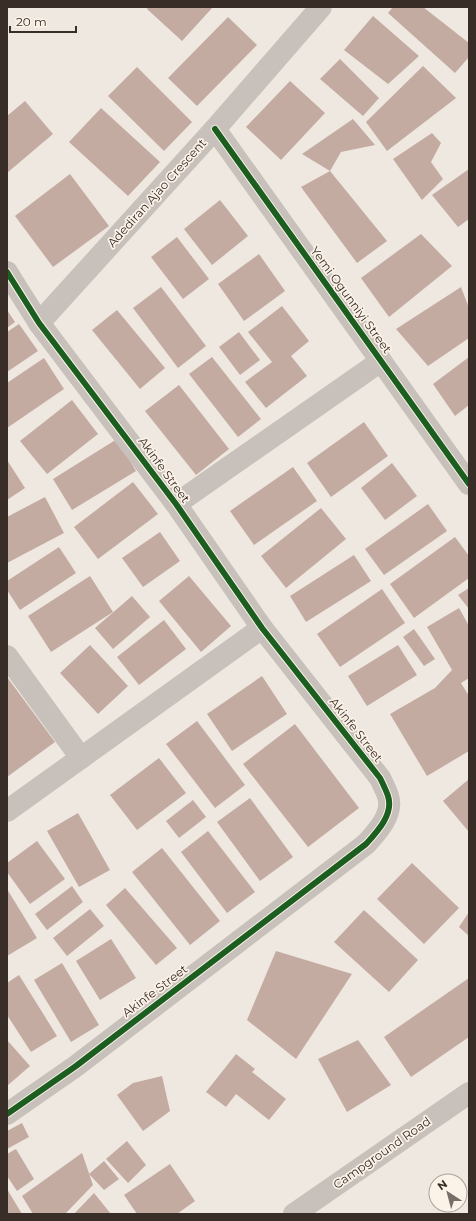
<svg xmlns="http://www.w3.org/2000/svg" width="476" height="1221" viewBox="0 0 476 1221" font-family="Montserrat,sans-serif">
<rect width="100%" height="100%" fill="#eee8e1"/>
<!-- building -->
<g fill="#c4aba1">
<polygon points="148,7 213,7 182,41 147,9"/>
<polygon points="393,7 423,7 469,43 469,57 455,73 388,13"/>
<polygon points="373,16 419,56 388,84 344,50"/>
<polygon points="228,17 257,45 197,106 168,78"/>
<polygon points="340,59 379,98 363,116 320,79"/>
<polygon points="423,66 456,98 387,151 366,122"/>
<polygon points="137,67 192,122 164,151 108,96"/>
<polygon points="290,81 325,113 281,160 246,127"/>
<polygon points="25,101 53,134 7,173 7,116"/>
<polygon points="101,108 160,162 128,196 69,142"/>
<polygon points="353,119 375,145 341,152 330,171 302,154"/>
<polygon points="432,133 441,143 431,162 443,179 422,200 393,159"/>
<polygon points="469,169 469,219 458,227 432,195"/>
<polygon points="330,171 387,241 357,263 301,187"/>
<polygon points="70,174 109,226 53,267 15,216"/>
<polygon points="220,200 248,236 212,265 184,229"/>
<polygon points="421,234 452,266 389,317 361,278"/>
<polygon points="177,237 209,279 183,299 151,257"/>
<polygon points="259,254 285,291 244,321 218,284"/>
<polygon points="161,287 206,346 178,368 133,308"/>
<polygon points="461,287 469,308 469,338 428,366 396,329"/>
<polygon points="282,306 309,341 291,356 307,376 266,408 245,382 272,362 248,332"/>
<polygon points="7,310 15,322 7,328"/>
<polygon points="117,310 165,368 140,389 92,330"/>
<polygon points="19,324 38,351 7,372 7,332"/>
<polygon points="239,332 260,360 240,375 219,347"/>
<polygon points="212,357 261,419 238,437 189,374"/>
<polygon points="469,357 469,405 455,416 433,384"/>
<polygon points="44,358 64,389 7,428 7,383"/>
<polygon points="179,385 229,449 196,475 145,411"/>
<polygon points="72,400 98,434 47,474 20,441"/>
<polygon points="364,422 388,456 331,497 307,463"/>
<polygon points="117,439 136,471 72,510 53,479"/>
<polygon points="7,460 25,488 7,500"/>
<polygon points="392,463 417,496 385,520 361,488"/>
<polygon points="293,467 317,501 254,545 230,511"/>
<polygon points="133,482 158,514 98,559 74,527"/>
<polygon points="45,497 64,533 7,563 7,517"/>
<polygon points="428,504 447,531 384,575 365,549"/>
<polygon points="321,508 346,539 286,588 261,556"/>
<polygon points="160,532 180,561 143,587 122,558"/>
<polygon points="455,537 469,556 469,578 414,618 390,584"/>
<polygon points="59,547 76,573 20,610 7,590 7,581"/>
<polygon points="354,555 371,581 306,622 290,596"/>
<polygon points="90,576 113,612 51,652 28,616"/>
<polygon points="189,576 231,626 201,652 159,601"/>
<polygon points="469,588 469,609 458,595"/>
<polygon points="382,589 405,623 340,667 317,634"/>
<polygon points="132,596 150,617 113,649 95,628"/>
<polygon points="459,608 469,626 469,678 461,683 469,696 469,751 427,776 390,714 435,688 452,670 427,627"/>
<polygon points="164,620 186,649 139,685 117,657"/>
<polygon points="414,629 435,659 424,666 403,637"/>
<polygon points="90,645 128,686 98,714 60,673"/>
<polygon points="398,645 417,675 367,706 348,676"/>
<polygon points="262,676 287,714 232,751 207,714"/>
<polygon points="7,677 55,742 7,777"/>
<polygon points="197,721 245,785 215,808 166,744"/>
<polygon points="295,724 359,808 308,847 243,764"/>
<polygon points="159,758 186,793 137,830 110,795"/>
<polygon points="469,779 469,832 443,801"/>
<polygon points="250,798 293,857 260,881 217,822"/>
<polygon points="193,800 206,817 179,838 166,821"/>
<polygon points="78,813 110,870 79,887 47,831"/>
<polygon points="208,831 255,892 227,913 181,852"/>
<polygon points="37,841 65,879 30,904 7,872 7,863"/>
<polygon points="162,848 220,921 190,945 132,872"/>
<polygon points="412,863 459,908 424,944 377,899"/>
<polygon points="72,886 83,902 47,930 35,914"/>
<polygon points="125,888 177,948 156,965 106,905"/>
<polygon points="7,889 37,938 7,956"/>
<polygon points="90,909 104,926 67,956 53,938"/>
<polygon points="364,910 418,960 389,992 334,942"/>
<polygon points="469,912 469,936 459,927"/>
<polygon points="111,939 136,978 100,1000 76,961"/>
<polygon points="276,951 352,974 296,1059 247,1020"/>
<polygon points="62,963 99,1025 71,1042 34,980"/>
<polygon points="19,975 57,1036 31,1052 7,1015 7,983"/>
<polygon points="469,978 469,1037 411,1077 384,1037"/>
<polygon points="7,1040 30,1066 7,1086"/>
<polygon points="358,1040 391,1085 347,1112 318,1059"/>
<polygon points="236,1054 255,1069 252,1072 286,1099 269,1120 236,1094 226,1107 206,1092"/>
<polygon points="162,1076 170,1111 143,1131 117,1095 133,1083"/>
<polygon points="22,1123 29,1137 7,1149 7,1131"/>
<polygon points="127,1141 146,1165 128,1183 106,1159"/>
<polygon points="16,1149 34,1179 17,1191 7,1176 7,1154"/>
<polygon points="82,1153 93,1185 65,1214 33,1214 22,1196"/>
<polygon points="104,1161 119,1179 104,1190 89,1174"/>
<polygon points="170,1164 195,1201 177,1214 137,1214 124,1195"/>
<polygon points="7,1189 22,1214 7,1214"/>
<polygon points="94,1193 111,1214 74,1214"/>
</g>
<g fill="none" stroke-linecap="round" stroke-linejoin="round">
<!-- minor -->
<g stroke="#c8c0ba" stroke-width="22">
<polyline points="215,129 469,484"/>
<path d="M7,272L39,323L176,504L262,628L380,778C383,784 386,790 388,796C394,814 377,832 366,844L76,1066L7,1114"/>
<polyline points="39,323 215,129 321,7"/>
<polyline points="176,504 381,361"/>
<polyline points="7,656 81,758"/>
<polyline points="7,811 262,628"/>
<polyline points="294,1214 469,1093"/>
</g>
<defs>
<g id="cycleway">
<polyline points="215,129 469,484"/>
<path d="M7,272L39,323L176,504L262,628L380,778C383,784 386,790 388,796C394,814 377,832 366,844L76,1066L7,1114"/>
</g>
</defs>
<!-- cycleway casing -->
<use href="#cycleway" stroke="#fbf2e8" stroke-width="8"/>
<!-- cycleway -->
<use href="#cycleway" stroke="#1b5e20" stroke-width="6"/>
</g>
<g text-anchor="middle" stroke-width="3.5" stroke-linejoin="round" paint-order="stroke">
<!-- street labels -->
<g font-size="12" fill="#392d27" stroke="#fbf2e8">
<text transform="translate(157 193) rotate(-48)" y="4">Adediran Ajao Crescent</text>
<text transform="translate(351 300) rotate(54)" y="4">Yemi Ogunniyi Street</text>
<text transform="translate(164 470) rotate(54)" y="4">Akinfe Street</text>
<text transform="translate(356 730) rotate(52)" y="4">Akinfe Street</text>
<text transform="translate(155 991) rotate(-37)" y="4">Akinfe Street</text>
<text transform="translate(382 1153) rotate(-35)" y="4">Campground Road</text>
</g>
</g>
<!-- border -->
<rect width="476" height="1221" fill="none" stroke="#392d27" stroke-width="16"/>
<!-- north arrow -->
<g transform="translate(448 1193) rotate(324)"><circle r="19" fill="#fbf2e8" stroke="#ada39b"/>
<path d="M0-3L7 15L0 10L-7 15Z" fill="#786e68"/>
<text y="-6" font-size="11" font-weight="bold" text-anchor="middle" fill="#392d27">N</text>
</g>
<!-- scale -->
<path d="M10 26v6h66v-6" fill="none" stroke="#392d27" stroke-width="2"/>
<text x="16" y="26" font-size="12" fill="#392d27" stroke="#fbf2e8" stroke-width="3" paint-order="stroke">20 m</text>
</svg>
